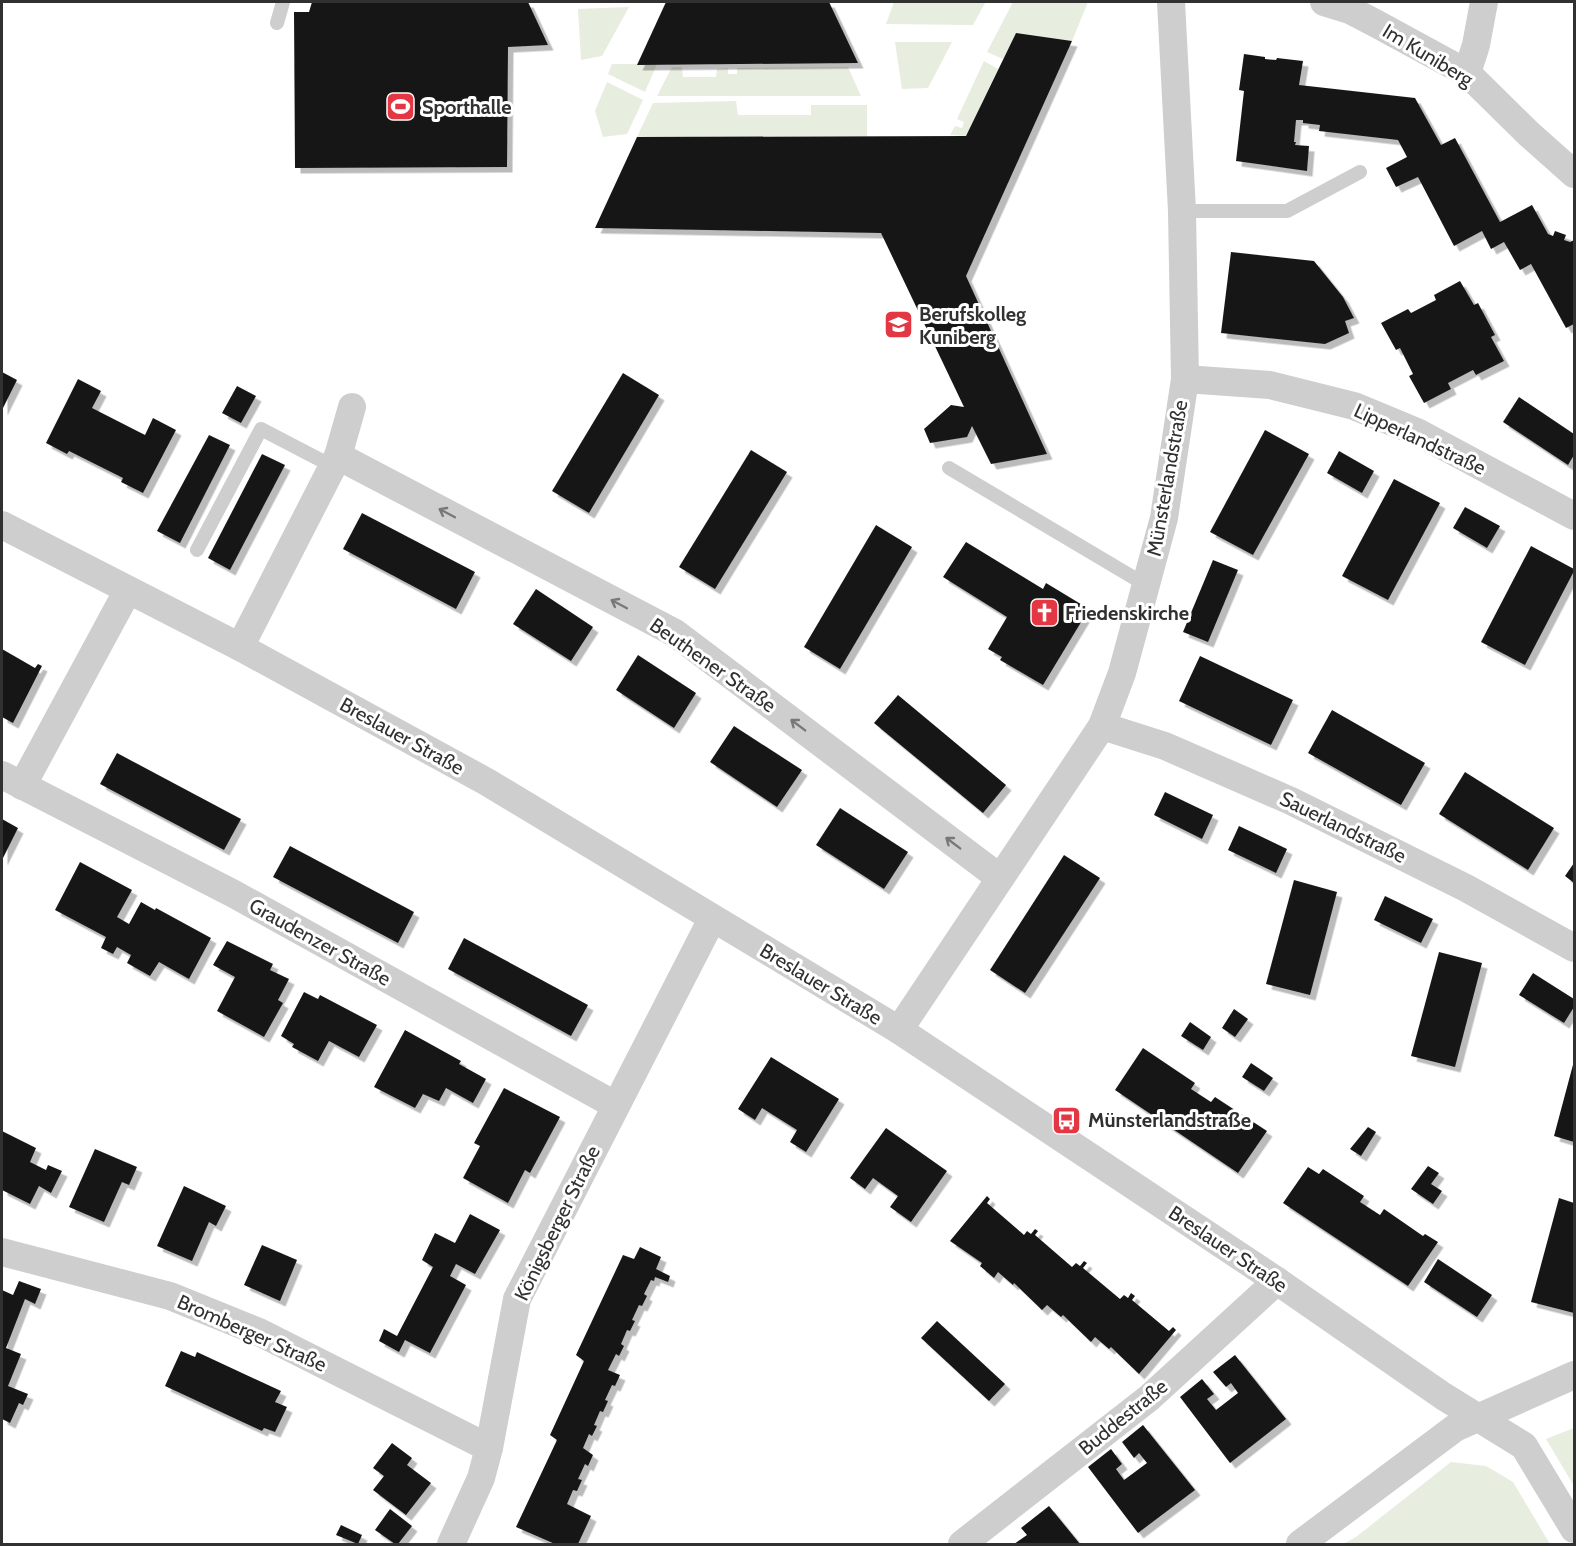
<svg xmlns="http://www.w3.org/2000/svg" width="1576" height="1546" viewBox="0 0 1576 1546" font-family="Cabin,sans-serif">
<defs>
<filter id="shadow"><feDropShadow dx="5.5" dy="5.5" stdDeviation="0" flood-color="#0004"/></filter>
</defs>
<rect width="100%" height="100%" fill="#fff"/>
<!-- green -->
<g fill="#e7eddf">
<polygon points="894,2 973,2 985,3 973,25 886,24"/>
<polygon points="1013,2 1088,2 1072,41 1016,33 1003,59 987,52"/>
<polygon points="629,7 602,56 581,60 578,9"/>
<polygon points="895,42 952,42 928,88 902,89"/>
<polygon points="984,61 998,69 966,136 950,135 955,126 962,128 964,122 957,119"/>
<polygon points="612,64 657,64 645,92 608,74"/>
<polygon points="672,67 682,67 683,77 716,77 717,69 728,68 728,74 737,74 737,68 848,67 861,96 657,96"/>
<polygon points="607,82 643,100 627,134 603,137 595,111"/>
<polygon points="736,101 738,115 811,115 811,105 867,105 867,136 637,137 653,103"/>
<polygon points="1574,1428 1574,1486 1546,1439"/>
<polygon points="1451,1462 1486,1466 1513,1482 1550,1544 1343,1544 1356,1537"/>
</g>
<!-- building -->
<g fill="#181818" filter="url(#shadow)">
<polygon points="312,2 528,2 548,45 508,47 507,167 295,168 294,12 309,12"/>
<polygon points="666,2 829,2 858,63 637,65"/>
<polygon points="1016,33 1072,41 966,276 1047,454 991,464 972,426 967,437 930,443 924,429 951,405 964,407 881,233 595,228 637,137 966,136"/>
<polygon points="1244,54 1265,57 1265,59 1276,60 1277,58 1303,61 1299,85 1415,98 1441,145 1455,138 1500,222 1532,205 1548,234 1553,236 1555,231 1566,235 1564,240 1570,242 1574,240 1574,324 1566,328 1531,264 1520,270 1504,242 1491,249 1482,231 1454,246 1418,177 1396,187 1386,168 1407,157 1398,140 1319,131 1320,125 1303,123 1303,120 1296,120 1294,142 1296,142 1295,145 1309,146 1307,171 1236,161 1244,91 1239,90"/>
<polygon points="1231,252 1314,261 1343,297 1354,318 1345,321 1349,333 1325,344 1221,333"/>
<polygon points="1460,281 1474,305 1478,303 1495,335 1491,337 1504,361 1476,375 1473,370 1448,383 1451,389 1424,403 1409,376 1413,374 1400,348 1396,350 1381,323 1408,309 1411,313 1436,300 1434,295"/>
<polygon points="2,372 17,380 2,410"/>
<polygon points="623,373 659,395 589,513 552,491"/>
<polygon points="78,379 101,391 92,408 145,435 153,418 176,430 143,493 121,482 123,478 69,451 67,454 46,443"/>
<polygon points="237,386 256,396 241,423 222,413"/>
<polygon points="1519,397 1574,434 1574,455 1568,465 1503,422"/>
<polygon points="1265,430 1309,454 1253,555 1210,532"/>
<polygon points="209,435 230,445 180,543 157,531"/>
<polygon points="751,450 787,472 715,589 679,567"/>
<polygon points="1339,451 1374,471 1362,493 1327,473"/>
<polygon points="262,454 285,465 230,570 208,558"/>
<polygon points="1394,479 1440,503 1388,600 1342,576"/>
<polygon points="1465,507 1500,526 1487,548 1453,528"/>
<polygon points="362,513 475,572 456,609 343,549"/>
<polygon points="876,525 912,547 840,669 804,647"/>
<polygon points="966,542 1043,589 1046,583 1089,609 1043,685 1000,660 1002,657 988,649 1007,617 943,577"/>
<polygon points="1531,546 1574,569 1574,571 1525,665 1481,642"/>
<polygon points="1213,560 1238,570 1208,642 1183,632"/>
<polygon points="536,589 593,627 571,661 513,624"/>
<polygon points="2,649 35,668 38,664 42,666 13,723 2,717"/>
<polygon points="638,655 696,693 674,728 616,690"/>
<polygon points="1200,656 1293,700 1271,745 1179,701"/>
<polygon points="898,695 1006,785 983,813 874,723"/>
<polygon points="1332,710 1425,763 1401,805 1308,753"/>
<polygon points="734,726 802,770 777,807 710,762"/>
<polygon points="117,753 241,819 224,850 100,784"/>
<polygon points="1465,772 1554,828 1528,870 1439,814"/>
<polygon points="1165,792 1213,815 1202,839 1154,815"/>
<polygon points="840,808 908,852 884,889 816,845"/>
<polygon points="2,819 18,828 2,860"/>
<polygon points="1239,826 1287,849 1276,873 1228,850"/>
<polygon points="290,846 414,912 398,943 273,877"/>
<polygon points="1064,855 1100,878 1025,993 990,970"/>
<polygon points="80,862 132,890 117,917 129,924 141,902 155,910 156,908 211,938 189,979 159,962 150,976 127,963 131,955 117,947 113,954 101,948 106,937 55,910"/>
<polygon points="1574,863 1574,883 1565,876"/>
<polygon points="1294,880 1337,892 1310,995 1266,984"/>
<polygon points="1385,896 1433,919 1421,943 1374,920"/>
<polygon points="464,938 588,1005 571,1036 448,969"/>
<polygon points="227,941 273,964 270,970 289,979 278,1000 283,1003 264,1037 217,1011 235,977 213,965"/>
<polygon points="1439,952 1482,963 1455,1067 1411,1056"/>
<polygon points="1533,973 1574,999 1574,1007 1564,1023 1519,995"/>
<polygon points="304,992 318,999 320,995 377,1025 359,1057 329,1041 318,1061 292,1047 294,1044 281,1036"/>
<polygon points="1234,1009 1248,1019 1235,1037 1222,1028"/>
<polygon points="1190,1022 1211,1037 1203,1050 1181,1036"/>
<polygon points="405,1030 461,1061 459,1064 486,1079 473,1103 446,1088 439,1101 423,1094 415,1108 374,1087"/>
<polygon points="1143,1048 1195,1083 1191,1089 1211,1102 1215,1097 1267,1131 1238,1173 1115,1090"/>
<polygon points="771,1057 839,1099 806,1152 790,1142 797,1130 762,1108 755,1120 738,1109"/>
<polygon points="1574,1061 1574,1142 1554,1136"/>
<polygon points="1251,1063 1273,1078 1264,1091 1242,1077"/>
<polygon points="504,1088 560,1117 530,1173 525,1170 508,1203 463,1178 480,1146 474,1143"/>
<polygon points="1368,1127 1376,1132 1361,1156 1350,1149"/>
<polygon points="886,1128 947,1171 911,1222 890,1207 898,1196 873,1178 865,1189 850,1178"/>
<polygon points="2,1131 36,1148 30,1162 46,1170 48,1165 62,1171 51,1193 39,1186 30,1204 2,1190"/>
<polygon points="95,1149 137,1167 129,1185 122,1182 104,1222 69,1207"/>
<polygon points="1428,1166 1439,1173 1431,1184 1442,1191 1433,1204 1411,1189"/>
<polygon points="1308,1167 1319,1174 1323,1169 1364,1196 1360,1202 1380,1215 1384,1209 1423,1236 1425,1234 1438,1242 1408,1286 1283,1203"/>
<polygon points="184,1186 226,1206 216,1226 209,1222 192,1261 157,1246"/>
<polygon points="987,1196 990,1199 987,1203 1024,1235 1027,1231 1031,1234 1035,1229 1038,1231 1035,1235 1072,1267 1076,1263 1080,1266 1084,1261 1087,1263 1083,1268 1120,1299 1124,1295 1128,1298 1131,1293 1135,1296 1132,1300 1169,1331 1173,1327 1176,1330 1139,1374 1111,1347 1109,1349 1095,1337 1091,1342 1063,1315 1061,1317 1047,1305 1042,1310 1014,1283 1013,1285 998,1272 994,1278 980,1266 982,1263 950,1241"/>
<polygon points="1559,1198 1574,1203 1574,1313 1531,1302"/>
<polygon points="470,1214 500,1230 475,1274 456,1264 450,1276 466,1285 430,1353 405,1340 399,1352 379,1341 384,1329 397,1336 433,1267 422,1260 435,1233 455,1243"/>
<polygon points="262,1245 297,1260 280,1301 244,1285"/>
<polygon points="640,1247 661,1257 656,1269 670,1276 668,1282 655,1277 654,1281 651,1280 644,1294 647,1296 642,1306 639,1305 632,1320 635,1321 630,1331 627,1330 621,1344 624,1346 619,1356 616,1354 608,1370 620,1375 615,1386 612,1385 605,1400 608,1401 603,1412 600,1411 594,1425 597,1426 592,1436 589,1434 583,1448 593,1455 588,1466 585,1464 578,1479 582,1480 577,1491 573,1490 567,1504 591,1516 578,1544 555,1544 516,1527 557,1440 550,1435 584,1361 576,1355 623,1255 634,1259"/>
<polygon points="1438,1259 1492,1295 1477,1317 1424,1282"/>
<polygon points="19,1281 41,1289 35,1304 25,1299 6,1348 21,1354 8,1386 28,1394 23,1405 19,1403 10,1423 2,1419 2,1290 13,1295"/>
<polygon points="937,1321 1005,1384 989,1401 921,1338"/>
<polygon points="181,1351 195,1357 197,1352 281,1391 275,1402 287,1407 275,1432 264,1428 262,1431 165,1386"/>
<polygon points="1235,1355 1286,1419 1230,1463 1180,1397 1202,1379 1214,1394 1207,1399 1216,1410 1238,1393 1231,1383 1226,1387 1213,1372"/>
<polygon points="1143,1425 1195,1490 1138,1533 1088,1467 1111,1449 1122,1464 1116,1469 1124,1480 1147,1463 1139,1453 1134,1458 1122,1442"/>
<polygon points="392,1443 412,1458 407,1465 431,1483 406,1515 373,1490 384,1476 373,1468"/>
<polygon points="1049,1506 1080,1544 1014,1544 1027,1535 1021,1528"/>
<polygon points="390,1509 412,1526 398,1544 395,1544 375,1530"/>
<polygon points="341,1525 362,1535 358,1544 336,1535"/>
</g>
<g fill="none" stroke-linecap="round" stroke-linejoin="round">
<!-- service -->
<g stroke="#cecece" stroke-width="14">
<polyline points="277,23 283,2"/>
<polyline points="1182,211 1287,211 1360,172"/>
<polyline points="949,468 1146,585"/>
<polyline points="197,550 261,429 332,466"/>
</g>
<!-- minor -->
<g stroke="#cecece" stroke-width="28">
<polyline points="1324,2 1350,10 1375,23 1467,73 1529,134 1574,174"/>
<polyline points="1467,73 1476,45 1484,2"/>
<polyline points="1185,379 1270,385 1354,406 1419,433 1574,516"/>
<polyline points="338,456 675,633 1000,878"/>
<polyline points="2,525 240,647 487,782 899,1030 1277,1281 1443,1396 1524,1446 1574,1529"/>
<polyline points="240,647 338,456 352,407"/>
<polyline points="1102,726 1165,746 1291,801 1466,888 1574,948"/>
<polyline points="2,775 234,894 615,1105"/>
<polyline points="22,786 128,590"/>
<polyline points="899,1030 1102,726 1122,673 1164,518 1185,379 1182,211 1171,2"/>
<polyline points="2,1252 170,1296 259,1332 489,1448"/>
<polyline points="451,1544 481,1478 489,1448 517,1299 712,919"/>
<polyline points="962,1544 1149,1398 1277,1281"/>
<polyline points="1300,1544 1455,1428 1574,1375"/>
</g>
</g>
<!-- one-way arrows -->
<defs><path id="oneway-shaft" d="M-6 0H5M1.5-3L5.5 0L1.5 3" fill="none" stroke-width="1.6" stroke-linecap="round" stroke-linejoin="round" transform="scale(1.5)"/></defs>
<g stroke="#787878">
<use href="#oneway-shaft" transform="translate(447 513) rotate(-152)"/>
<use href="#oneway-shaft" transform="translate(619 604) rotate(-152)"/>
<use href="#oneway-shaft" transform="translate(798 725) rotate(-143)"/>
<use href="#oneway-shaft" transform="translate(953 843) rotate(-143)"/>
</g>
<!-- icons -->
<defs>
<symbol id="stadium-square" viewBox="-11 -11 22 22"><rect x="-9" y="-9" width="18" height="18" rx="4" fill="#e33743" stroke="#fff"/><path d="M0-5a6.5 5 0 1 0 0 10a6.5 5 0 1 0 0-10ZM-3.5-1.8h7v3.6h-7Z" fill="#fff"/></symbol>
<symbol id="school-square" viewBox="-11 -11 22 22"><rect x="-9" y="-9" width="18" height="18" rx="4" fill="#e33743" stroke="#fff"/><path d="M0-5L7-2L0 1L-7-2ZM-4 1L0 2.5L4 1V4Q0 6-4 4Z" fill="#fff"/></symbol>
<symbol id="church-square" viewBox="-11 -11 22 22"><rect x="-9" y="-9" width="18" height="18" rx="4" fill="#e33743" stroke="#fff"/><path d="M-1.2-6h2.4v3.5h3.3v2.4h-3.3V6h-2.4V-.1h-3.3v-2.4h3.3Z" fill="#fff"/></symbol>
<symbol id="bus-square" viewBox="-11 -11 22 22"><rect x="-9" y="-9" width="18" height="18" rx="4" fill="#e33743" stroke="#fff"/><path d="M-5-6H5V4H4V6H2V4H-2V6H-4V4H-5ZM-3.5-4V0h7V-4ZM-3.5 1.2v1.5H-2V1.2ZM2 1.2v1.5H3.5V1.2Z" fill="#fff"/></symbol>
</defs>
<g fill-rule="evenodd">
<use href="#stadium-square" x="384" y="90" width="33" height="33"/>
<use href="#school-square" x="882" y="308" width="33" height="33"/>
<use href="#church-square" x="1028" y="596" width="33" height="33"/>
<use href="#bus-square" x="1050" y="1104" width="33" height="33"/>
</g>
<g text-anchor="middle" stroke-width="6" stroke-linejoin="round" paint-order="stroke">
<!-- street labels -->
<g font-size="20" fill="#313131" stroke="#fff">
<text transform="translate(1428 55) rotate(31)" y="7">Im Kuniberg</text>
<text transform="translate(1420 439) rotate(25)" y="7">Lipperlandstraße</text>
<text transform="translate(1167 478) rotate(-80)" y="7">Münsterlandstraße</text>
<text transform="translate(713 665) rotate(35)" y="7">Beuthener Straße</text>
<text transform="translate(402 736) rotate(29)" y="7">Breslauer Straße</text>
<text transform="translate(1343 827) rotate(26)" y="7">Sauerlandstraße</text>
<text transform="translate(320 942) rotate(29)" y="7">Graudenzer Straße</text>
<text transform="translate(821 984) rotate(31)" y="7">Breslauer Straße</text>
<text transform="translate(557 1223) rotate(-64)" y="7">Königsberger Straße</text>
<text transform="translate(1228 1249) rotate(34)" y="7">Breslauer Straße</text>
<text transform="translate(252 1333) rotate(24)" y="7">Bromberger Straße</text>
<text transform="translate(1123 1417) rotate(-39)" y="7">Buddestraße</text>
</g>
<!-- poi labels -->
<g font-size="20" font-weight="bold" fill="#313131" stroke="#fff" text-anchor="start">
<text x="422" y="114">Sporthalle</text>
<text x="919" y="321">Berufskolleg<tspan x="919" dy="23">Kuniberg</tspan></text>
<text x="1065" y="620">Friedenskirche</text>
<text x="1088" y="1127">Münsterlandstraße</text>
</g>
</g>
<!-- border -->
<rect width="1576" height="1546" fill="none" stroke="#313131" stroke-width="6"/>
</svg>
